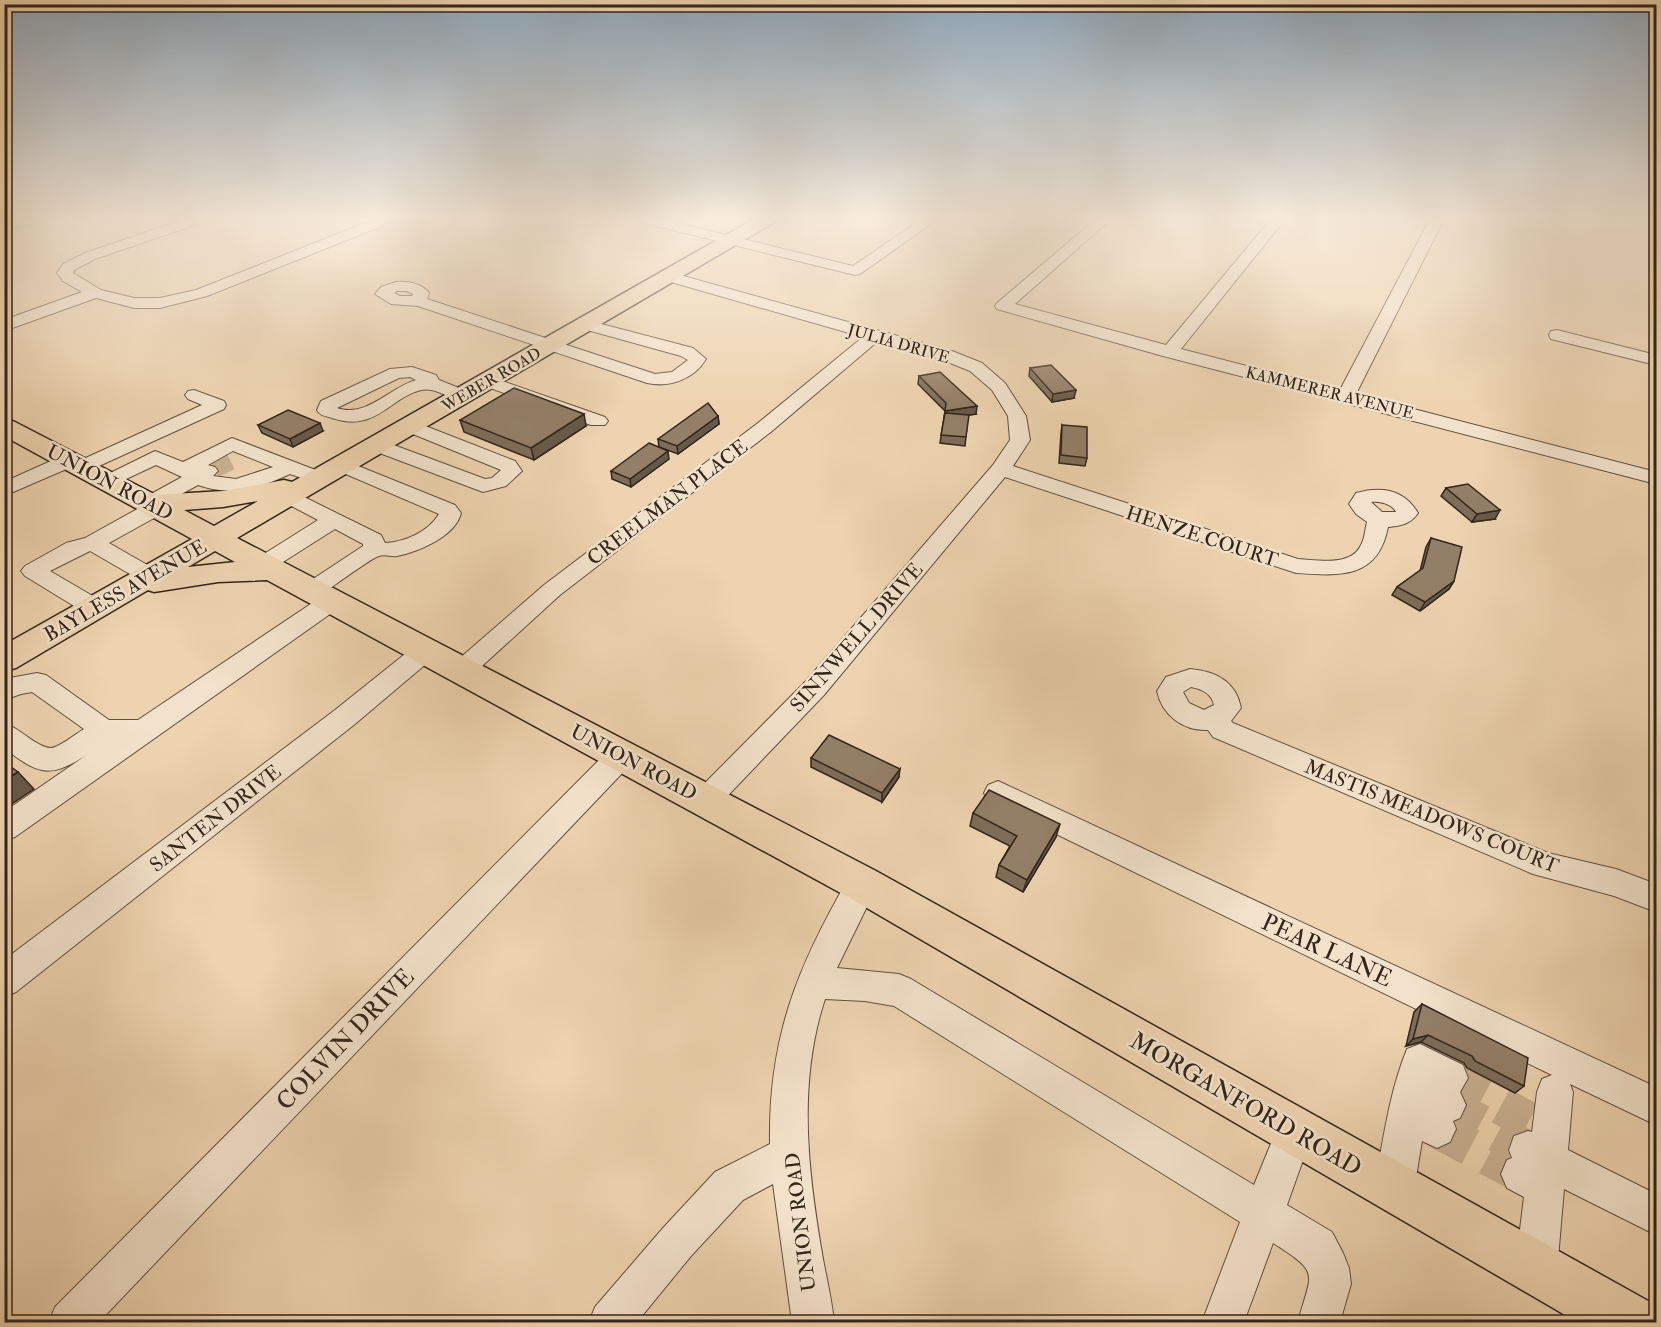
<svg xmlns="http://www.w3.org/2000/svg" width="1661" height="1327" viewBox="0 0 1661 1327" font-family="'IM FELL Double Pica',serif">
<rect width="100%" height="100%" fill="#edd3af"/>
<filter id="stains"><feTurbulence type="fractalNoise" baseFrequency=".00333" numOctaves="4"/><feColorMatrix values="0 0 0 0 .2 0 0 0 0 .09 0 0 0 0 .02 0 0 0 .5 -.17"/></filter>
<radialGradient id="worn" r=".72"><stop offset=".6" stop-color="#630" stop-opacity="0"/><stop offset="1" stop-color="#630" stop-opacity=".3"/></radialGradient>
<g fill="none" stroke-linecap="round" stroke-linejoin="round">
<!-- minor-tunnel-far1 -->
<polyline stroke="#c8b091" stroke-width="20" stroke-dasharray="20 10" stroke-linecap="butt" points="214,468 230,460"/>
<!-- minor-tunnel -->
<g stroke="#c8b091" stroke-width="38" stroke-dasharray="38 20" stroke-linecap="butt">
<polyline points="1450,1078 1529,1121"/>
<polyline points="1447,1105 1528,1150"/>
<polyline points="1437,1129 1521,1174"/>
</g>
<defs>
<g id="minor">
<polygon points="17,219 39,219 37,222 4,231 4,223"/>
<polygon points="185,219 205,219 203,222 95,259 74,270 73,273 101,290 134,298 160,298 196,290 375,219 394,219 392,222 207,296 160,308 134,308 96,298 4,331 4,320 82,292 63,281 57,273 63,264 85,253"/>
<polygon points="638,219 661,219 853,266 922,219 938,219 860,274 855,275 640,222"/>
<polygon points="1096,219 1111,219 1015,304 1166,345 1271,219 1285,219 1181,349 1340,390 1430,219 1444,219 1356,394 1656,472 1656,484 1163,356 997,309 995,306 997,303"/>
<path d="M669,272L952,351L982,363L1005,383L1026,416L1030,440L1013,466L1298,559C1317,560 1351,567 1361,545C1365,538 1365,529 1367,522L1356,514L1349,504L1356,493C1381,486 1404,489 1418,513C1411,524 1400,526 1388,527C1378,579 1340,576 1296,573L1005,477L824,695L716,808L706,812L696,808L691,800L696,792L806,681L993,465L1010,440L1008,416L992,390L970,371L940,359L878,341L772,431L560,595L470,677L461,680L452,677L448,671L452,665L544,585L758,423L863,337L664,280L661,277L664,274ZM1371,502C1380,501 1392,504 1396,512H1382Z"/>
<path d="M396,282C409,281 421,283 429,293L427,299L655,374L672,372L688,360L681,356L580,328L578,325L586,320L693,348L706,359C694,379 670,388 647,383L418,306L391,304L375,294L381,287ZM397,291H407L413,294L412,296H400L394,293Z"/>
<polygon points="1557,330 1656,355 1656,365 1551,339 1549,335 1551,331"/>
<path d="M412,367L436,375L439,380L469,392L472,396L469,400C452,404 439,386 421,390C389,398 376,433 332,418C326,416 320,416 317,410L321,401L390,369ZM410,377L416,380C389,388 367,418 337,408L399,378Z"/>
<polygon points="488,376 605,417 608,421 605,425 591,425 482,385 479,381 482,377"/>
<polygon points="194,390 224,401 226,405 224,409 88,471 74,471 71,467 4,496 4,482 62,456 76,456 79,461 202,405 188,399 185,395 188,391"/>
<polygon points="410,420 515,461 522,471 506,486 483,492 369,449 366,445 369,441 383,441 485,479 492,478 501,470 403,430 400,426 403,422"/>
<path d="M232,438L326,474L329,478L326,482L319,484L290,474C260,488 231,497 198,485L165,503L168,507L165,512L109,543L158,571L162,576L158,581L150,583L142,581L90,551L50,571L103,602L107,608L103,614L95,616L87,614L25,576L21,571L25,566L66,543L85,538L141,507L138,503L142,499L182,477L156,465L109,487L102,485L99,481L102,477L155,451L183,462ZM233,451L273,467L236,479L213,476L218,471L215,467L208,465Z"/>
<path d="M341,459L455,505L461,513C456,536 418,552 397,556C392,557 384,554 379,556C371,558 330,589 320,595L312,598L304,595L300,590L304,585L363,546V544L335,529L272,569L264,571L256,569L253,564L256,559L318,520L280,500L276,496L280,492L287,490L294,492L381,535L385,543C405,542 428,532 439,514L334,469L331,465L334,461Z"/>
<path d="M332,593L340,595L344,601L340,607L15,837L4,840V812L88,754C50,779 39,775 4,748V723C19,727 42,753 55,747C65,743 74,735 84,729L32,692L21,694L4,700V679L37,673L46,675L109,720H138L324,595Z"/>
<polygon points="424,643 433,646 437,652 433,658 355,724 16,992 4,997 4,960 335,710 415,646"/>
<path d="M1190,669C1215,671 1236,681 1241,708L1231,721L1233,723L1548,853L1616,869L1656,884V912L1614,896L1533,874L1213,737L1208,730C1183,731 1162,715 1157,691L1166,677ZM1191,687C1202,689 1212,694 1214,705L1204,710L1189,703L1183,692Z"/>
<polygon points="621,745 631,748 635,756 631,764 99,1322 49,1322 55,1307 611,748"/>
<polygon points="998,781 1656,1087 1656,1125 1570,1084 1573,1092 1568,1150 1656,1194 1656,1235 1564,1189 1557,1270 1551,1285 1536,1291 1521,1285 1515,1270 1524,1197 1507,1188 1501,1174 1507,1160 1512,1158 1509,1150 1514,1136 1528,1131 1532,1132 1537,1092 1542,1079 1552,1075 988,801 984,793 988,785"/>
<path d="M862,870L873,874L878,884L837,968L899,974L911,979L1254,1185L1281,1119L1294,1113L1307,1119L1313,1132L1287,1205L1332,1232L1343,1253L1349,1268L1351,1284L1340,1322H1298C1311,1272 1322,1274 1273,1243L1244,1322H1202L1240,1222L894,1006L865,1001L825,999C797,1084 808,1173 823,1259C827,1280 832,1301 834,1322H792L773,1184L743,1200L691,1256L637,1322H589L595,1307L663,1228L715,1172L770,1144C768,1037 798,965 851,874Z"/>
<path d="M1420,1044L1463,1065L1468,1078L1460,1092L1466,1105L1460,1118L1453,1121L1456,1129L1450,1142L1437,1148L1422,1141L1414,1189L1408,1203L1394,1209L1380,1203L1374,1189C1383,1142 1389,1093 1407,1049Z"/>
</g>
<path id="major" d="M754,219H776L773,223L237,538L876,871L1650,1302L1656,1322H1577L848,897L267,580L218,582L154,592L148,590L16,668L4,671V645L192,539L4,436V419L13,421L156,495L223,491L284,480L292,482ZM258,501L214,526L184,510L223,507ZM215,551L235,562L188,567Z"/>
</defs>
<!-- minor casing -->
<use href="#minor" stroke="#615040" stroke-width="2"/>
<!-- major casing -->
<use href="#major" stroke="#32251b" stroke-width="3"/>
<!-- minor -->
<use href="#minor" fill="#f3e2cb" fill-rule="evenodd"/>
<!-- major -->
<use href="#major" fill="#edd3af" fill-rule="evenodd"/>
</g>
<!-- wall -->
<g fill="#7e6d59" stroke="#32251b" stroke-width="1.5">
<polygon points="1030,368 1074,398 1052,402 1029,376"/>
<polygon points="919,376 976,414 968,415 965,446 940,443 945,411 918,384"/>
<polygon points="718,416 719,424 678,454 659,447 658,439"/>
<polygon points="460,420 586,426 534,460 464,432"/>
<polygon points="258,425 323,431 293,447 262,433"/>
<polygon points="1062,425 1087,458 1085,466 1059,463 1061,433"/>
<polygon points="669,459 631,487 612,479 611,471"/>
<polygon points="1446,488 1495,519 1472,522 1441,496"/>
<polygon points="1431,538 1454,581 1449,589 1420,611 1392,595 1397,587 1420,571 1426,547"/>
<polygon points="811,758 899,777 882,802 811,767"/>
<polygon points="973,813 1056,837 1023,892 996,877 999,865 1010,846 970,826"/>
<polygon points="1422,1004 1524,1086 1515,1093 1467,1068 1464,1063 1421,1042 1406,1046 1414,1012"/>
</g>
<!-- shaded-wall -->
<g fill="#675949" stroke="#32251b" stroke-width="1.5">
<polygon points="1076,390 1074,398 1052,402 1053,394"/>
<polygon points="977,406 976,414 944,419 945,411"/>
<polygon points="584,414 586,426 534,460 531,448"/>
<polygon points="718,416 719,424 678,454 677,446"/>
<polygon points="320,423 323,431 293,447 290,439"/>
<polygon points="668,451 669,459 631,487 630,479"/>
<polygon points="1500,510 1495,519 1472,522 1477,514"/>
<polygon points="1454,581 1449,589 1420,611 1425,602"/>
<polygon points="900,769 899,777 882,802 882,793"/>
<polygon points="18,772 34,789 4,809 4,781"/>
<polygon points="1060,824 1056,837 1023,892 1027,880"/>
<polygon points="1428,1035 1421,1042 1406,1046 1413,1039"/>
</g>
<!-- building -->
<g fill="#937f68" stroke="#32251b" stroke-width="1.5">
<polygon points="1051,365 1076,390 1053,394 1030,368"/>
<polygon points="940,372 977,406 945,411 946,403 919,376"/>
<polygon points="514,388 584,414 531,448 460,420"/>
<polygon points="708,403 718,416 677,446 658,439"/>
<polygon points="288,410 320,423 290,439 258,425"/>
<polygon points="945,413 969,415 966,437 941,435"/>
<polygon points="1062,425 1087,427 1087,458 1061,455"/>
<polygon points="649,443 668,451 630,479 611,471"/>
<polygon points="1468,484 1500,510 1477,514 1446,488"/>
<polygon points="1431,538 1462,547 1454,581 1425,602 1397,587 1423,568"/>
<polygon points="829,735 900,769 882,793 811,758"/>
<polygon points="4,762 18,772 4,781"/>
<polygon points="989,790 1060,824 1027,880 999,865 1017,836 973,813"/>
<polygon points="1422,1004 1528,1058 1524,1086 1475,1061 1472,1056 1428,1035 1413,1039"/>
</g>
<!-- sky -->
<linearGradient id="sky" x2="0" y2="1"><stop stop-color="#90a9bd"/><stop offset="0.54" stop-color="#f7ebdb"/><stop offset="1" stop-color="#f7ebdb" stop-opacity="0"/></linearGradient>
<rect width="1661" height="405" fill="url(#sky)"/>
<g text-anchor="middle" stroke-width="5" stroke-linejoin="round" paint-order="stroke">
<!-- far-street labels -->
<g font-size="16" fill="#32251b" stroke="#f3e2cb">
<text transform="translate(899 343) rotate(16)" y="6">JULIA DRIVE</text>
<text transform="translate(491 379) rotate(-30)" y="6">WEBER ROAD</text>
<text transform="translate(1330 392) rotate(14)" y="6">KAMMERER AVENUE</text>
</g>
<!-- street labels -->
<g font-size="20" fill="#32251b" stroke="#f3e2cb">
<text transform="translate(110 482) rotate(28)" y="7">UNION ROAD</text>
<text transform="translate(667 502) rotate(-37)" y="7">CREELMAN PLACE</text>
<text transform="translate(1202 536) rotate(18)" y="7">HENZE COURT</text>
<text transform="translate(125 590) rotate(-30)" y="7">BAYLESS AVENUE</text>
<text transform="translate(856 637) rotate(-49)" y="7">SINNWELL DRIVE</text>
<text transform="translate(634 762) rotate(28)" y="7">UNION ROAD</text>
<text transform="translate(1432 816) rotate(22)" y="7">MASTIS MEADOWS COURT</text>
<text transform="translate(215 818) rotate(-38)" y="7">SANTEN DRIVE</text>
<text transform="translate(800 1222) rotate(-97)" y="7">UNION ROAD</text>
</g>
<!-- near-street labels -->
<g font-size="24" fill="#32251b" stroke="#f3e2cb">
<text transform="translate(1327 950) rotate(25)" y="8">PEAR LANE</text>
<text transform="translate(345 1039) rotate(-46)" y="8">COLVIN DRIVE</text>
<text transform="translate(1246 1104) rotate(30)" y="8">MORGANFORD ROAD</text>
</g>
</g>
<!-- margin -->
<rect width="1661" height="1327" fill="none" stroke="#edd3af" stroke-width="24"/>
<rect x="6" y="6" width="1649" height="1315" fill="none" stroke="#32251b" stroke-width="3"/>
<rect x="12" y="12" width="1637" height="1303" fill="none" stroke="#32251b" stroke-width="1.5"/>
<rect width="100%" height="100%" filter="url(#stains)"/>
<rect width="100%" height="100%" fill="url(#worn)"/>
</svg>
